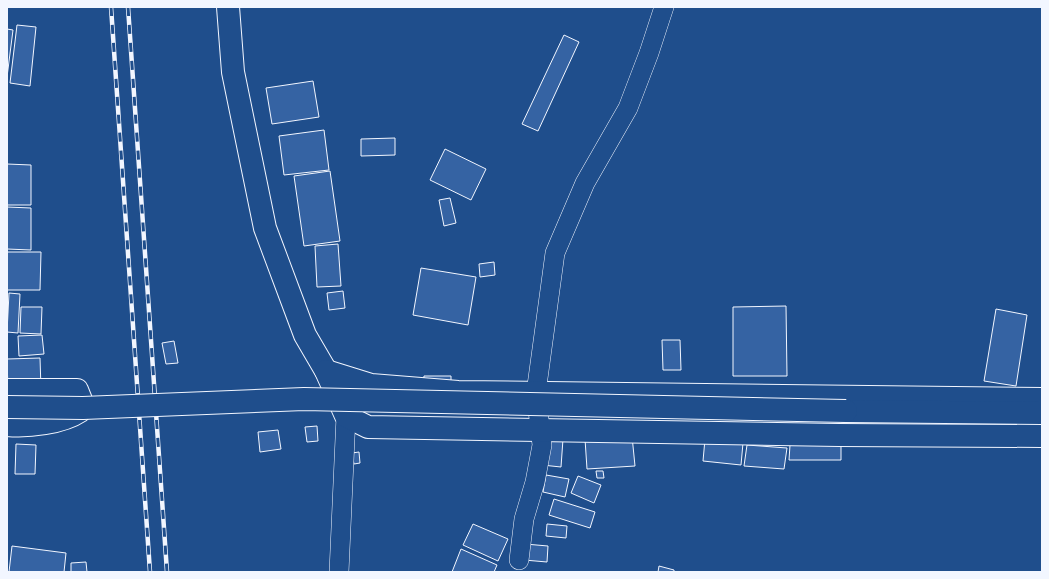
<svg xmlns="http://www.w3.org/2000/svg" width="1049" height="579" viewBox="0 0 1049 579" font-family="'Roboto Condensed',sans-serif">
<rect width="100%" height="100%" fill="#1f4e8c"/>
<!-- building -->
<g fill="#3563a3" stroke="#f2f6ff">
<polygon points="17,25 36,27 30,86 10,83"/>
<polygon points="7,29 13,30 7,77"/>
<polygon points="564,35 579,42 538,131 522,124"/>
<polygon points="313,81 319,117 272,124 266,88"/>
<polygon points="324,130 329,170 284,175 279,136"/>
<polygon points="395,138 395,155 361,156 361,139"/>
<polygon points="445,149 486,169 471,200 430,180"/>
<polygon points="7,164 31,165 31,205 7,205"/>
<polygon points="330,171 340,241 304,246 294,176"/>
<polygon points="450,198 456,223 444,226 439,200"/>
<polygon points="7,207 31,208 31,250 7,249"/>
<polygon points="338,244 341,286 317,287 315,246"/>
<polygon points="7,252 41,252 40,290 7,290"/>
<polygon points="494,262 495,275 480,277 479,264"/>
<polygon points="421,268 476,277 468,325 413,315"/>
<polygon points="343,291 345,308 329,310 327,293"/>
<polygon points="9,293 20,294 18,333 7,332"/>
<polygon points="786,306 787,376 733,376 733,307"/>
<polygon points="21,307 42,307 41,334 20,333"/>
<polygon points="996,309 1027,315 1016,386 984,381"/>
<polygon points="42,335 44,354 19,356 18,336"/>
<polygon points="662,340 680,340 681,370 663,370"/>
<polygon points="174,341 178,363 166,364 162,343"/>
<polygon points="40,358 41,389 8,390 7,359"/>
<polygon points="424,376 451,376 451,385 423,384"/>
<polygon points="317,426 318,441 307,442 305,427"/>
<polygon points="278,430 281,449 260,452 258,432"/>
<polygon points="632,436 635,466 587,469 585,439"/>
<polygon points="545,437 563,439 561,467 542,465"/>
<polygon points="705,439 743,443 741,465 703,461"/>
<polygon points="16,444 36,445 35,474 15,474"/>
<polygon points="747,445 787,448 784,469 744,466"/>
<polygon points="790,445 841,445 841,460 789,460"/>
<polygon points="359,452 360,463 354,464 352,453"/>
<polygon points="596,471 603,471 604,478 597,478"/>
<polygon points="546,475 569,479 565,497 543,492"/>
<polygon points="578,476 601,485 594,503 571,493"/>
<polygon points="554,499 595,512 590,528 549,515"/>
<polygon points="473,524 508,539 498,561 463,545"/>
<polygon points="547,524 567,526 566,538 546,536"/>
<polygon points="525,544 548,546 547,562 524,560"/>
<polygon points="12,546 66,553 64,572 9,572"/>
<polygon points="461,549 497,565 494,572 452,572"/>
<polygon points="86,562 87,572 71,572 71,563"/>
<polygon points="659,566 674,570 674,572 658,572"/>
</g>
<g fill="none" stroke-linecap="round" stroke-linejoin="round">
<defs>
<g id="street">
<polyline points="519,560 524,519 535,482 542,445 536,393 555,253 585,183 628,108 649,53 664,7"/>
<polyline points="339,572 346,416"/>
</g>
<g id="secondary">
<polyline points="228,7 233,72 265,228 305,335 326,371 346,416 368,427 839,435 1042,436"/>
<polyline points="326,371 371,385 458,392 1042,399"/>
<path d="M7,390H77L81,400L80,411C62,423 28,427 7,425"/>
</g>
<polyline id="primary" points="846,411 1042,413"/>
</defs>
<!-- street casing -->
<use href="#street" stroke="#f2f6ff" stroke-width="20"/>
<!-- secondary casing -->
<use href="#secondary" stroke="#f2f6ff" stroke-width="24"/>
<!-- primary casing -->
<use href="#primary" stroke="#f2f6ff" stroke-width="24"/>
<!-- street -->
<use href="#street" stroke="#1f4e8c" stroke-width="19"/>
<!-- secondary -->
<use href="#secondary" stroke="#1f4e8c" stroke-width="22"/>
<!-- primary -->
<use href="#primary" stroke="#1f4e8c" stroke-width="22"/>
<defs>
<g id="rail">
<polyline points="111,7 150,572"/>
<polyline points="128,7 167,572"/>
</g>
</defs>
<!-- rail casing -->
<use href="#rail" stroke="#f2f6ff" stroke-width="4.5"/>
<!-- rail -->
<use href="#rail" stroke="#1f4e8c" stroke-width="3" stroke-dasharray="9" stroke-linecap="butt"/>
<defs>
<polyline id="primary-bridge" points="7,407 83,408 304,399 846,411"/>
</defs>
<!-- primary-bridge casing -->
<use href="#primary-bridge" stroke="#f2f6ff" stroke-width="24" stroke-linecap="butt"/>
<!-- primary-bridge -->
<use href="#primary-bridge" stroke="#1f4e8c" stroke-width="22"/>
</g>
<!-- border -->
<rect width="1049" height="579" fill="none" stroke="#f2f6ff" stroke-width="16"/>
</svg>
